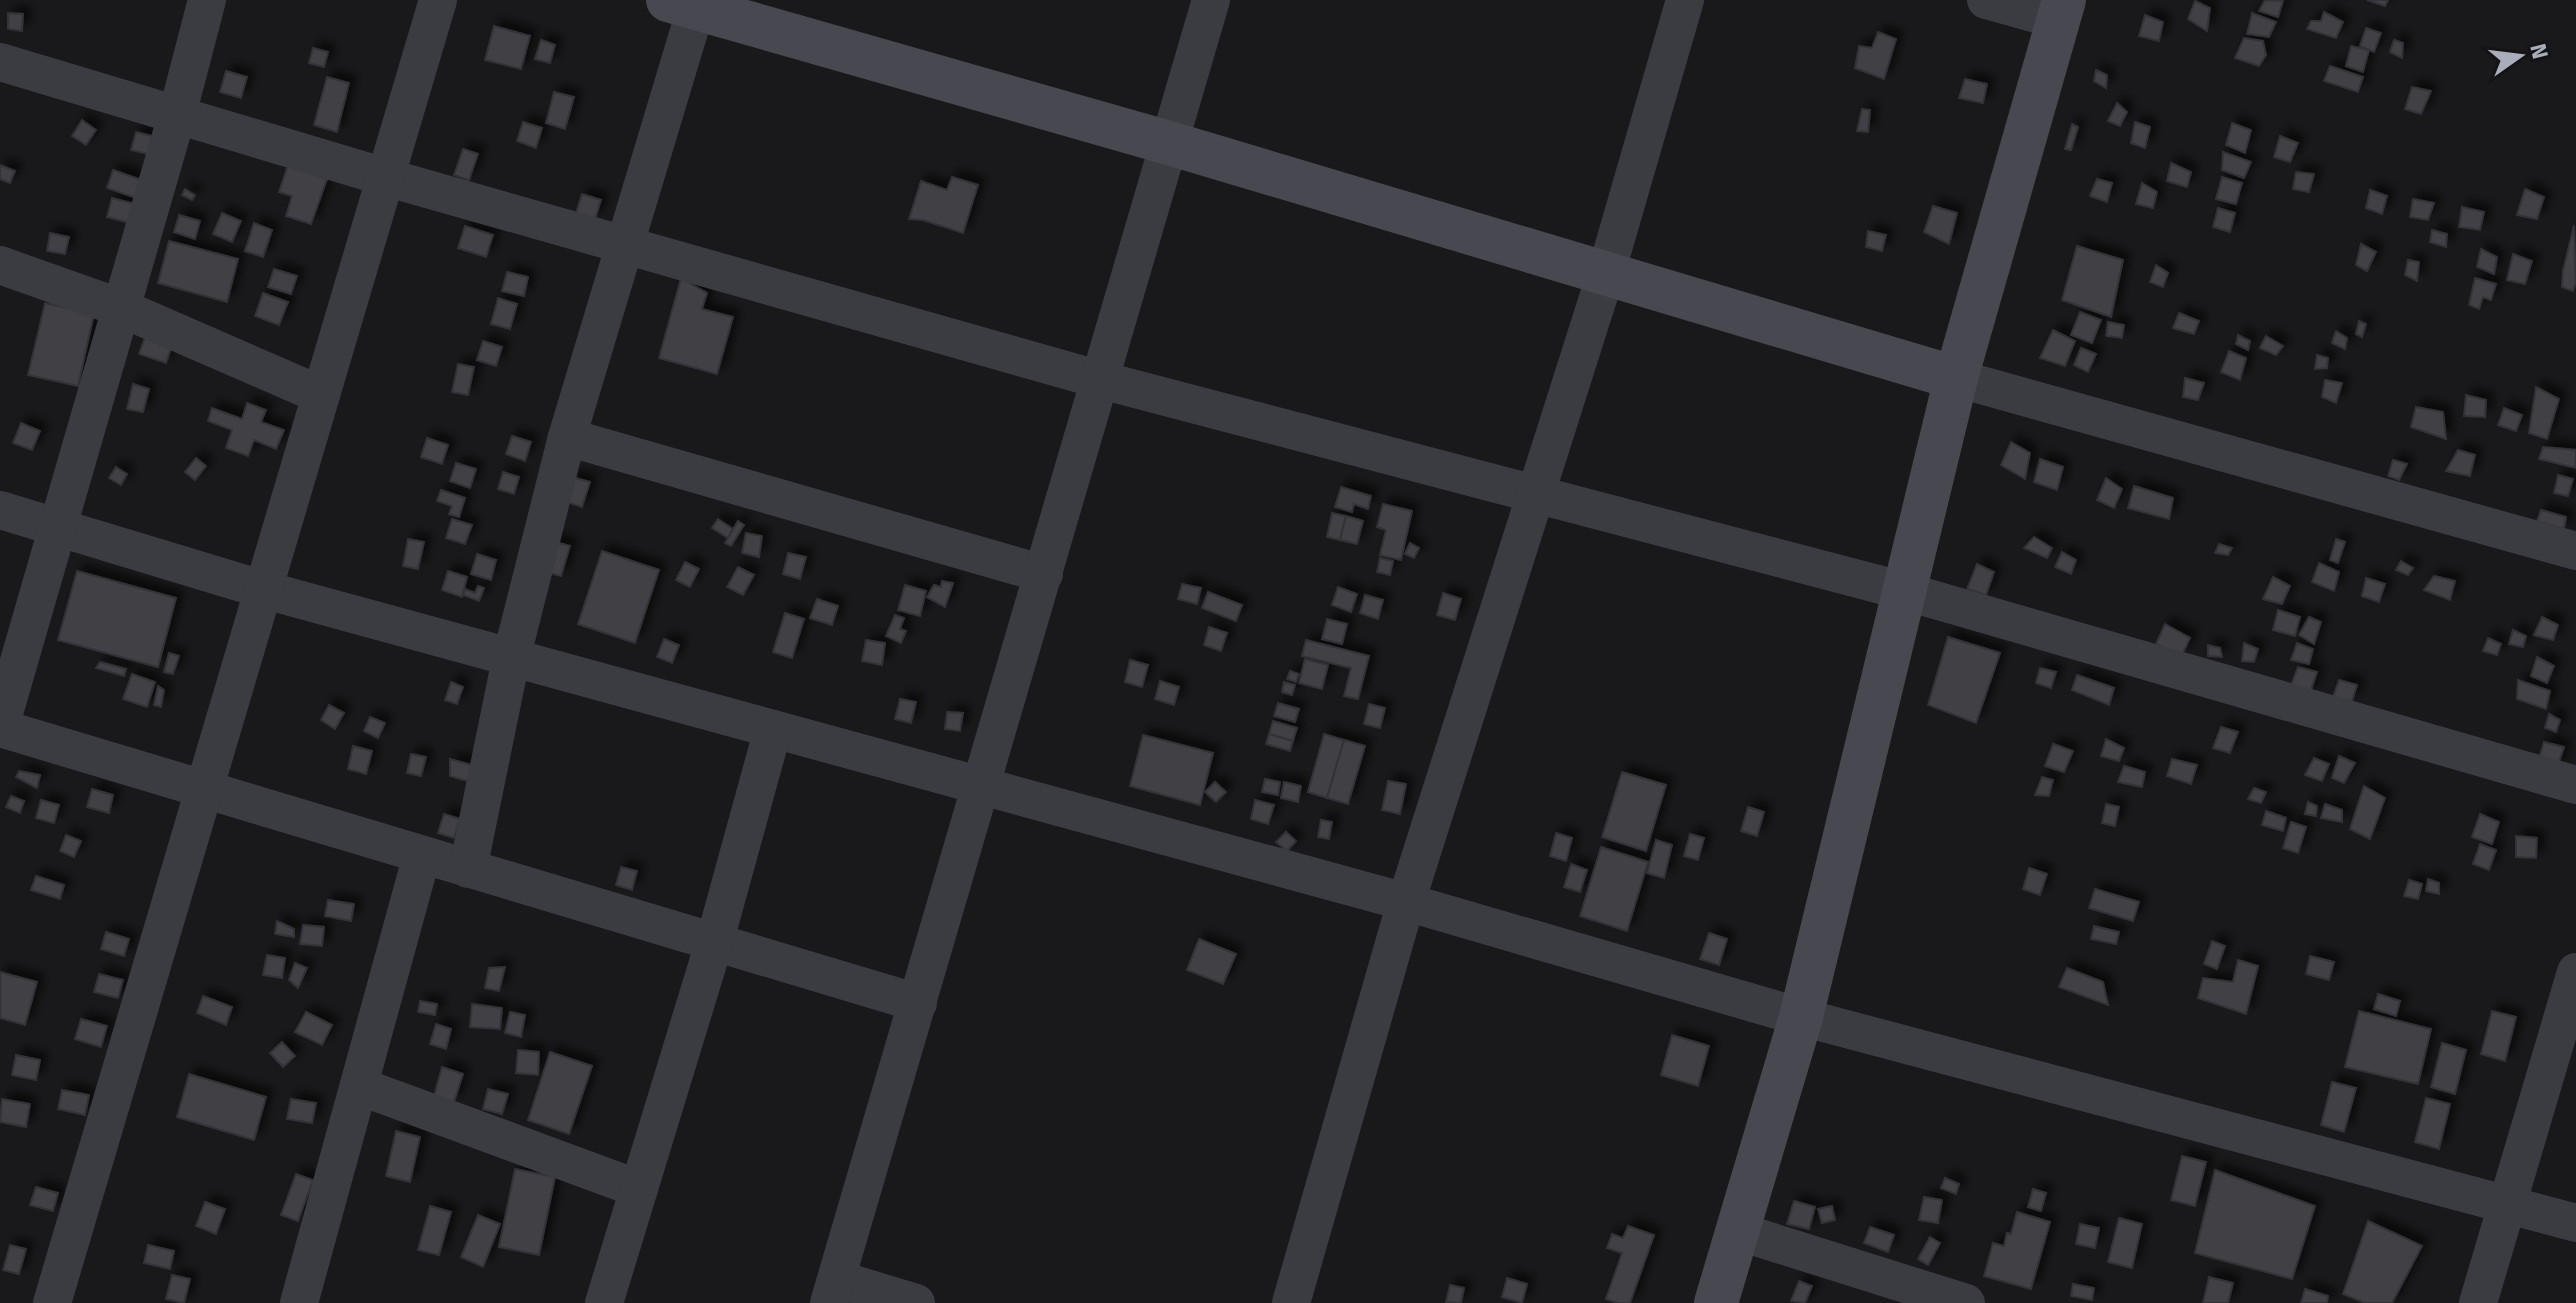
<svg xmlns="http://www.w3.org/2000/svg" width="2576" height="1303" viewBox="0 0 2576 1303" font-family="'Fira Sans',sans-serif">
<defs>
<filter id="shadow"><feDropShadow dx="7" dy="-7" stdDeviation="4" flood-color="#0009"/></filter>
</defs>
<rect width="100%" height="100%" fill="#19191b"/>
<!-- building -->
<g fill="#404145" stroke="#333237" stroke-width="2" filter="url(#shadow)">
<polygon points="2265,0 2283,1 2278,17 2259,11"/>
<polygon points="2367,0 2388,0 2385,6"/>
<polygon points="2195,1 2210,8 2207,31 2188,19"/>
<polygon points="2324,12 2343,22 2336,38 2307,29 2311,21 2321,21"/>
<polygon points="8,13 23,14 22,31 8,29"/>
<polygon points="2252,13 2276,22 2269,37 2247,34"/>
<polygon points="2145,15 2163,22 2159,41 2139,36"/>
<polygon points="494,26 530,36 521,69 485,60"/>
<polygon points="2366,28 2381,33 2374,52 2360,46"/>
<polygon points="1878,32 1896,39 1884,79 1855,68 1859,46 1872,48"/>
<polygon points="2244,38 2263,41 2266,55 2259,66 2235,58"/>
<polygon points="541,40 555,45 550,63 535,59"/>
<polygon points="2394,40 2403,43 2402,58 2390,52"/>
<polygon points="2351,46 2369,50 2363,72 2346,66"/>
<polygon points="313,48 328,52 324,67 309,63"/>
<polygon points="2330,66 2363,77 2358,92 2324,81"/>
<polygon points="2096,70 2107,75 2106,88 2094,81"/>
<polygon points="226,71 247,77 241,98 220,92"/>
<polygon points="327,77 349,83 337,132 314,125"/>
<polygon points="1965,79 1987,84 1983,103 1959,98"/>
<polygon points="2412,87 2431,91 2421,114 2405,109"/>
<polygon points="554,92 574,97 565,129 546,123"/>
<polygon points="2117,103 2127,112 2120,126 2108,121"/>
<polygon points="1862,109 1870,110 1868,132 1857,131"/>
<polygon points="82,120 96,130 86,145 72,136"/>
<polygon points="523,122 542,128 536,148 517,141"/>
<polygon points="2135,122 2150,127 2145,148 2131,143"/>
<polygon points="2232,123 2251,130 2245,153 2226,145"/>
<polygon points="2072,124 2078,127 2071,150 2065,149"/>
<polygon points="136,132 152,136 148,154 131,150"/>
<polygon points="2280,136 2298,143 2290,162 2274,157"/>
<polygon points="463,149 478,154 469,180 454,175"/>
<polygon points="2223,152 2251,162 2244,178 2222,170"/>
<polygon points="2171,163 2191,172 2187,187 2167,181"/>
<polygon points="0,165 15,171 10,183 0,179"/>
<polygon points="288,165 327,179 311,224 286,216 292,196 279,192"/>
<polygon points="113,170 142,180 136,198 107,188"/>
<polygon points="2296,172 2314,174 2309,192 2293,189"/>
<polygon points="952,177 978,185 963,233 923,220 909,219 921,181 947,190"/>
<polygon points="2222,177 2242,183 2236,204 2216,199"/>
<polygon points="2097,179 2112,183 2107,202 2090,196"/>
<polygon points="2142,183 2157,192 2153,208 2136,204"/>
<polygon points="185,189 195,195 192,200 182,195"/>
<polygon points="2525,189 2544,197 2537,219 2517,215"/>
<polygon points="2370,190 2387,196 2382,214 2366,208"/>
<polygon points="582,194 601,200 595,219 576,213"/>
<polygon points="112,198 135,204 130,223 107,217"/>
<polygon points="2413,199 2434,203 2428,220 2410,217"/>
<polygon points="1933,206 1957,213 1949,244 1924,232"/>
<polygon points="2462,207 2484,212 2480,230 2459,227"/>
<polygon points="2218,208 2235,213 2230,232 2213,227"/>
<polygon points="222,213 241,221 232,242 213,234"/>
<polygon points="179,215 200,221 195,239 174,232"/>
<polygon points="254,223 272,230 263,257 245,251"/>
<polygon points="2574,225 2576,282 2573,291 2562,287 2563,271"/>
<polygon points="465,226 493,235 486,257 458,248"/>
<polygon points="2432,230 2447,234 2446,247 2430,242"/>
<polygon points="1868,231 1886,235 1882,251 1866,247"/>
<polygon points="50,233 69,237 65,254 47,251"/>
<polygon points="169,241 238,259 227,302 158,283"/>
<polygon points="2361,244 2376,252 2367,271 2356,265"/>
<polygon points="2077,246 2123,260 2111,317 2062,300"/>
<polygon points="2481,249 2497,257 2494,274 2477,267"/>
<polygon points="2513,254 2532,261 2525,284 2507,280"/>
<polygon points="2408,260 2419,262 2417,281 2405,275"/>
<polygon points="2156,265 2168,273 2163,287 2150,282"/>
<polygon points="274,269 297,276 291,294 268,287"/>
<polygon points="507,272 528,277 524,296 502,291"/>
<polygon points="681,278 707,293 702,309 733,317 717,374 659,358"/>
<polygon points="2475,278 2496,284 2491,300 2483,297 2479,309 2469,305"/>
<polygon points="263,293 288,302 279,325 255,316"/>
<polygon points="498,298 517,304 510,329 491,324"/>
<polygon points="45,303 94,314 78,386 28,375"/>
<polygon points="2080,312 2101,320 2092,343 2071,335"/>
<polygon points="2179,313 2199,321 2194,334 2173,328"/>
<polygon points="2359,321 2366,324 2362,337 2356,334"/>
<polygon points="2108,322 2124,325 2122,338 2106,336"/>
<polygon points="2053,330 2075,341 2065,366 2040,358"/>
<polygon points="2336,331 2347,338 2345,349 2332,343"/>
<polygon points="147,332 173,342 166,363 139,354"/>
<polygon points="2238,335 2250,341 2248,350 2236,344"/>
<polygon points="2266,336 2283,346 2276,355 2260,348"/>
<polygon points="483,341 502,347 496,366 477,360"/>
<polygon points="2081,348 2096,354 2088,372 2074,365"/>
<polygon points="2229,351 2246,358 2240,380 2221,372"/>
<polygon points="2317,355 2328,358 2327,368 2315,369"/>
<polygon points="458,364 474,367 468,395 452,392"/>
<polygon points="2185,378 2204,383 2198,400 2183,397"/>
<polygon points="2325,380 2342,383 2336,403 2322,397"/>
<polygon points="133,384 149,389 143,412 127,409"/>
<polygon points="2536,387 2559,399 2547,439 2529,433"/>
<polygon points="2466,395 2486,400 2485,417 2464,416"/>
<polygon points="247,403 266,410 261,422 284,430 276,449 254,440 248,456 226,448 232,430 208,421 212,408 242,419"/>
<polygon points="2416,407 2443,412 2446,439 2411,427"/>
<polygon points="2504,408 2522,415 2516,431 2498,425"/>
<polygon points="21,423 40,431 32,450 13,443"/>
<polygon points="512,436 531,442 525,461 506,454"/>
<polygon points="427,438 448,445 442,464 421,457"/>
<polygon points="2011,442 2030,453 2025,479 2001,465"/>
<polygon points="2543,447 2576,450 2576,468 2539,459"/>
<polygon points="2458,450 2475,455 2470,476 2446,471"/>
<polygon points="196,458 206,466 195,480 185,472"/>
<polygon points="2040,459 2063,467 2057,490 2034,482"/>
<polygon points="2393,460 2407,464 2399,480 2388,476"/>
<polygon points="456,463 476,469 470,488 450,481"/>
<polygon points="116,467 127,474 121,485 109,478"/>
<polygon points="503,472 519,477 514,494 498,489"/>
<polygon points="2558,475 2573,479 2568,496 2554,493"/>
<polygon points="572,477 590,482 582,507 564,501"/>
<polygon points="2106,478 2122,489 2114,508 2097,500"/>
<polygon points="2134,486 2173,498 2169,519 2128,508"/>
<polygon points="1341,487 1371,496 1368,509 1354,504 1352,512 1335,507"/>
<polygon points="441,490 465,498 459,517 449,514 452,506 437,501"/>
<polygon points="1383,504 1412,511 1401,560 1380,555 1386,530 1377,527"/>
<polygon points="2541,510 2566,517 2564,529 2537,521"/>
<polygon points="1332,513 1346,516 1340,540 1327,537"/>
<polygon points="1346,516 1363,521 1357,544 1340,540"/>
<polygon points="452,519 472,525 465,544 446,538"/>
<polygon points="718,519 733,529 728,538 712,528"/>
<polygon points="738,521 744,525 731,546 725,543"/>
<polygon points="746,533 762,536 759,557 742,553"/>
<polygon points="2034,537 2052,548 2047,558 2024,548"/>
<polygon points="408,539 424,542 418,569 403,566"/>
<polygon points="2336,539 2345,542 2338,563 2330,560"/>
<polygon points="552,541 570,546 561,576 543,571"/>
<polygon points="1410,543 1419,548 1414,558 1405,554"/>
<polygon points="2219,544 2232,548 2228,555 2215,553"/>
<polygon points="602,551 659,570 635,643 578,624"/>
<polygon points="2062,552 2076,560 2071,574 2055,567"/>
<polygon points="788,553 806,557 800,579 783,574"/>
<polygon points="477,554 496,560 491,580 471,574"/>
<polygon points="1380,558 1393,561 1390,575 1377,572"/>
<polygon points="2401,561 2413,568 2408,575 2396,570"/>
<polygon points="685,562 699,569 690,587 676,580"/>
<polygon points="2319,563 2339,572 2334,591 2312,582"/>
<polygon points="1977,564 1994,572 1986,595 1967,589"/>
<polygon points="738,567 754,575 743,595 727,587"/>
<polygon points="77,571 176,598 158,667 58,640"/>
<polygon points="448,571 467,577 462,597 442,590"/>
<polygon points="2434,576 2455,581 2450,600 2424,590"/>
<polygon points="2273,577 2290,586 2282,604 2263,599"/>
<polygon points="2366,578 2385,584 2379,602 2362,596"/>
<polygon points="942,581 953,583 945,607 927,597 934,585 941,587"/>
<polygon points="1182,584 1201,588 1197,604 1178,599"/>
<polygon points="905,585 926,591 920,616 898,610"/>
<polygon points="478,586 484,588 479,601 463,595 465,589 475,593"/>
<polygon points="1338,587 1357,594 1351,612 1332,605"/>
<polygon points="1208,592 1242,605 1236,621 1202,608"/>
<polygon points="1443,593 1461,599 1455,620 1437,615"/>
<polygon points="1365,595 1383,600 1378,619 1360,613"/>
<polygon points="817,599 838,606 832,625 810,618"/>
<polygon points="2278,610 2300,617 2295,636 2273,630"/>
<polygon points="785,613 804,619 792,658 773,652"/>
<polygon points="895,615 904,618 900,629 906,631 901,643 886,636"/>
<polygon points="2309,617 2321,622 2314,644 2299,635"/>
<polygon points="2542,617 2558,625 2553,640 2534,635"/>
<polygon points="1327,619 1347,624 1342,644 1322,639"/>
<polygon points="2165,624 2190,638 2182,655 2156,644"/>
<polygon points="1209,627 1227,633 1221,651 1204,645"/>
<polygon points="2513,630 2526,636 2523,647 2509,644"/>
<polygon points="1948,637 2000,653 1976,723 1928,705"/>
<polygon points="2488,638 2501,644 2497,655 2483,651"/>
<polygon points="664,639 679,645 672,663 657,657"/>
<polygon points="866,640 885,643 882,665 862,661"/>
<polygon points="1306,640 1369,656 1358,699 1344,696 1351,668 1302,656"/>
<polygon points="2244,643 2258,649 2254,662 2242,661"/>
<polygon points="2297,643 2313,649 2309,664 2291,660"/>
<polygon points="2208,645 2220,648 2222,657 2208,656"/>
<polygon points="169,653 179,656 173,674 164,672"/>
<polygon points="2537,657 2554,666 2547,683 2531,676"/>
<polygon points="1305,659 1328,665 1322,689 1299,683"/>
<polygon points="1130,660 1148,665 1142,687 1125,682"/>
<polygon points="100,662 126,669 124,676 96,668"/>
<polygon points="2298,667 2317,672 2310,693 2290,688"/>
<polygon points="2040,668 2056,672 2051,688 2036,683"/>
<polygon points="1290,671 1299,674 1296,682 1287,679"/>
<polygon points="132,674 155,682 147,707 123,699"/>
<polygon points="2077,675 2114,688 2109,705 2072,690"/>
<polygon points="2339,680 2357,685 2352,701 2333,697"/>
<polygon points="2518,680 2550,691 2546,709 2517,699"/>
<polygon points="1160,681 1179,687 1174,705 1155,699"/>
<polygon points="451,682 463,687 457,704 445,700"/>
<polygon points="1284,682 1295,685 1292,695 1282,692"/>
<polygon points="158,686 164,690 161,707 154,705"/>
<polygon points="900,699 916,702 911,723 895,719"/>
<polygon points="1278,703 1299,709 1295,722 1274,716"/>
<polygon points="1369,704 1385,708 1380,728 1364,724"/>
<polygon points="329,705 344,713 335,729 321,720"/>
<polygon points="947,712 963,713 960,731 945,729"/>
<polygon points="2549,714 2560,720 2556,732 2545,728"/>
<polygon points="370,717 385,723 378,738 364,731"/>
<polygon points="1273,721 1297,728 1293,741 1269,734"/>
<polygon points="2221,727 2238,732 2230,753 2213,748"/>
<polygon points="1269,734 1293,741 1290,751 1266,744"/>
<polygon points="1324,734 1344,740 1327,798 1308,792"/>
<polygon points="1143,735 1213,753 1200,805 1130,786"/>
<polygon points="2106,739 2124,748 2119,761 2101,756"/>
<polygon points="1344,740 1365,746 1348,804 1327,798"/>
<polygon points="2544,742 2564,747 2557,768 2538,762"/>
<polygon points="2053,744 2073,751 2064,772 2045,766"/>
<polygon points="353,746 372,751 366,774 348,769"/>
<polygon points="411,754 426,757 421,776 407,773"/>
<polygon points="2339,756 2355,763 2344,783 2332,778"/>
<polygon points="2314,758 2329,764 2322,781 2305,775"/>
<polygon points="450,759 475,766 471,782 450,776"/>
<polygon points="2172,759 2197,765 2191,784 2167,776"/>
<polygon points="2124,766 2145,772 2142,787 2118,782"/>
<polygon points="19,771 40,775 37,788 16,777"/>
<polygon points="1622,772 1666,785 1646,851 1602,837"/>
<polygon points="2042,777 2053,780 2049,796 2035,795"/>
<polygon points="1265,779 1280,782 1278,795 1262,792"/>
<polygon points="1388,781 1406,784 1400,814 1382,810"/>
<polygon points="1215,782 1226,792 1216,802 1205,792"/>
<polygon points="1284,782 1301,786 1298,802 1281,798"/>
<polygon points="2364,786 2385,798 2370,839 2350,829"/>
<polygon points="2254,788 2266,792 2261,803 2248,799"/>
<polygon points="92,789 113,795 109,813 87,807"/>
<polygon points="11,796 24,801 20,813 6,807"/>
<polygon points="41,800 59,805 54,823 36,818"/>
<polygon points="1255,800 1274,805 1268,824 1251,819"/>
<polygon points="2308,802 2317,806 2316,816 2305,814"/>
<polygon points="2106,804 2119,807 2115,826 2102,823"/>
<polygon points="2325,804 2342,810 2342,822 2321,818"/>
<polygon points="1748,807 1764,812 1757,836 1741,831"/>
<polygon points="2266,811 2286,818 2283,831 2262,825"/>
<polygon points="444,814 460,819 454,838 438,833"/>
<polygon points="2480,814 2499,822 2492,844 2472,837"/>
<polygon points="1321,820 1332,822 1329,839 1318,837"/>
<polygon points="2291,822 2306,827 2298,853 2283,848"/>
<polygon points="1286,832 1296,841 1287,851 1276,842"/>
<polygon points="1556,833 1572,838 1566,861 1550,856"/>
<polygon points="1690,834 1704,838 1698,860 1684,856"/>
<polygon points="66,835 81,841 74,857 60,851"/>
<polygon points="2516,836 2537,838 2536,858 2516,857"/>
<polygon points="1656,840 1672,845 1664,878 1647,873"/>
<polygon points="2480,844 2496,850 2489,870 2473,864"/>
<polygon points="1601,847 1648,862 1627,931 1580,916"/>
<polygon points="1571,864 1587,870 1580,892 1564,887"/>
<polygon points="621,867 637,871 632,890 616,885"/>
<polygon points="2029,868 2047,874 2040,895 2023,889"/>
<polygon points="36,876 64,885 60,899 31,890"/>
<polygon points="2428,879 2439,883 2439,894 2426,891"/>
<polygon points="2409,880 2422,884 2418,899 2404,896"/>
<polygon points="2095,889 2139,902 2133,921 2089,908"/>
<polygon points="328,900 354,904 351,921 325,916"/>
<polygon points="277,921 294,929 294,937 275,934"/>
<polygon points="303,925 324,927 322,946 300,944"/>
<polygon points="2094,926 2119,932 2116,944 2091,939"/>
<polygon points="106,932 129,939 124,956 101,949"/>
<polygon points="1709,933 1727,939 1719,965 1700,959"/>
<polygon points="1199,939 1236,954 1223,984 1187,970"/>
<polygon points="2212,941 2225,946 2217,969 2204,964"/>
<polygon points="267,955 285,958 282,978 263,975"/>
<polygon points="2310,956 2334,962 2329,980 2306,974"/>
<polygon points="2238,960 2258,966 2246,1014 2198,998 2203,978 2233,982"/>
<polygon points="295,963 307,968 298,988 289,980"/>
<polygon points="505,967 499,991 485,988 489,968"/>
<polygon points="2067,968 2103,982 2108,1005 2059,987"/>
<polygon points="0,972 37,982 25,1025 0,1018"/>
<polygon points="99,974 123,980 118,998 94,992"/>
<polygon points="2378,994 2400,1001 2396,1016 2374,1009"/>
<polygon points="203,996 232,1007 226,1025 197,1013"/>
<polygon points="420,1001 437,1004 435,1015 418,1012"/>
<polygon points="472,1004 502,1008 500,1029 470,1027"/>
<polygon points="2359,1011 2431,1029 2418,1084 2345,1067"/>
<polygon points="2492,1011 2516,1017 2505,1061 2481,1054"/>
<polygon points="306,1012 332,1025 322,1045 295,1032"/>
<polygon points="510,1012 525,1015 521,1037 505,1033"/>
<polygon points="81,1019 107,1026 101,1047 75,1039"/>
<polygon points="436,1024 451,1029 446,1049 430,1044"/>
<polygon points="1672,1035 1709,1046 1698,1086 1661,1075"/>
<polygon points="282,1042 295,1056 283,1067 270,1053"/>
<polygon points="2442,1043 2466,1050 2455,1094 2431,1087"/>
<polygon points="518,1050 539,1052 538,1075 516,1073"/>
<polygon points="550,1052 592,1066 569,1134 528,1120"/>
<polygon points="16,1055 40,1060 36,1080 12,1075"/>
<polygon points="442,1067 463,1074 454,1102 434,1096"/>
<polygon points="189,1074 266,1097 254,1140 177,1117"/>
<polygon points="2332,1082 2356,1088 2344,1132 2321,1125"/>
<polygon points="488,1089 508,1094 502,1114 483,1109"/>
<polygon points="62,1090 89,1095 85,1115 58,1109"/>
<polygon points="2426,1098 2450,1104 2439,1149 2415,1142"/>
<polygon points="2,1099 30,1104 26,1127 0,1122"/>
<polygon points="291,1099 316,1103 312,1123 287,1119"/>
<polygon points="396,1131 420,1137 410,1182 386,1176"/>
<polygon points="2182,1156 2206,1162 2195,1206 2171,1200"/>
<polygon points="515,1169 555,1177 539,1255 499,1247"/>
<polygon points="2215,1170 2315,1206 2292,1279 2195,1253"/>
<polygon points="296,1174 313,1180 298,1221 281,1215"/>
<polygon points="1945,1178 1959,1184 1956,1194 1941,1188"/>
<polygon points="36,1187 58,1193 53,1211 30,1205"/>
<polygon points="2033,1189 2046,1193 2041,1211 2028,1207"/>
<polygon points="1924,1197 1942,1200 1938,1223 1919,1220"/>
<polygon points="1794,1201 1815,1207 1809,1229 1787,1224"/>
<polygon points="205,1202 225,1209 216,1234 196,1226"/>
<polygon points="430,1206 451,1212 439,1255 418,1250"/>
<polygon points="1832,1206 1835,1220 1822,1223 1818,1209"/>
<polygon points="2017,1212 2050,1222 2031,1289 1984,1276 1993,1243 2004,1246 2007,1233 2011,1234"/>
<polygon points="478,1215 500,1224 483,1267 461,1257"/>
<polygon points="2119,1218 2142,1224 2132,1268 2108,1262"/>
<polygon points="2368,1221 2422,1246 2392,1303 2365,1303 2343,1294"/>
<polygon points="2080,1224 2099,1228 2095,1248 2076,1244"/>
<polygon points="1628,1226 1654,1235 1630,1303 1618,1303 1606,1299 1622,1253 1607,1248 1612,1234 1623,1238"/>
<polygon points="1870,1227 1894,1235 1888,1252 1864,1243"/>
<polygon points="1930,1237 1940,1243 1928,1265 1918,1259"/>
<polygon points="10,1245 26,1249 19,1274 3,1270"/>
<polygon points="148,1245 174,1251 170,1269 144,1263"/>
<polygon points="172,1275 190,1279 184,1303 166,1299"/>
<polygon points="2209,1277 2233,1283 2228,1303 2203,1303"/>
<polygon points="1507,1278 1527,1284 1522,1303 1502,1297"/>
<polygon points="1799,1281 1812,1286 1805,1303 1791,1301"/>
<polygon points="2073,1284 2094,1288 2092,1300 2071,1296"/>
<polygon points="1450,1285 1464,1288 1461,1303 1446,1302"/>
<polygon points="2305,1289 2328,1296 2327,1303 2301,1303"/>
</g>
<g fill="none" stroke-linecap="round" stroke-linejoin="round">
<!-- street -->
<g stroke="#3b3b42" stroke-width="38">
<polyline points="1986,0 2058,20"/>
<polyline points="0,62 385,177 1101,380 1904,591 2576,785"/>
<polyline points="0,265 121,308 321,395"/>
<polyline points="1956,378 2576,551"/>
<polyline points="567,437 1044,574"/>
<polyline points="0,510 265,590 1406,902 1801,1017 2576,1223"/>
<polyline points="0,727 177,115 207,0"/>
<polyline points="0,728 918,1003"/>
<polyline points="468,869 511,659 567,437 696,8"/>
<polyline points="359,1086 639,1189"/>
<polyline points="1737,1231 1966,1303"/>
<polyline points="837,1279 916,1303"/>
<polyline points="52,1303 438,0"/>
<polyline points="299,1303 422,855"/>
<polyline points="604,1303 715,940 773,729"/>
<polyline points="829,1303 1211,0"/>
<polyline points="1291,1303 1406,902 1606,273 1685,0"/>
<polyline points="2478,1303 2576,972"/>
</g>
<!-- secondary -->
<g stroke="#474850" stroke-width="44">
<polyline points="668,0 1169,143 1956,378"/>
<polyline points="1716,1303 1801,1017 1956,378 2064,0"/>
</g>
</g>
<!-- north arrow -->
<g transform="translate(2520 56) rotate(76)" stroke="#141416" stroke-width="6" paint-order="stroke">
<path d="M0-6L14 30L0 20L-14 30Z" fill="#aaadbb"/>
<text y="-12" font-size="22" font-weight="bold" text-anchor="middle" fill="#aaadbb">N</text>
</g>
</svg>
